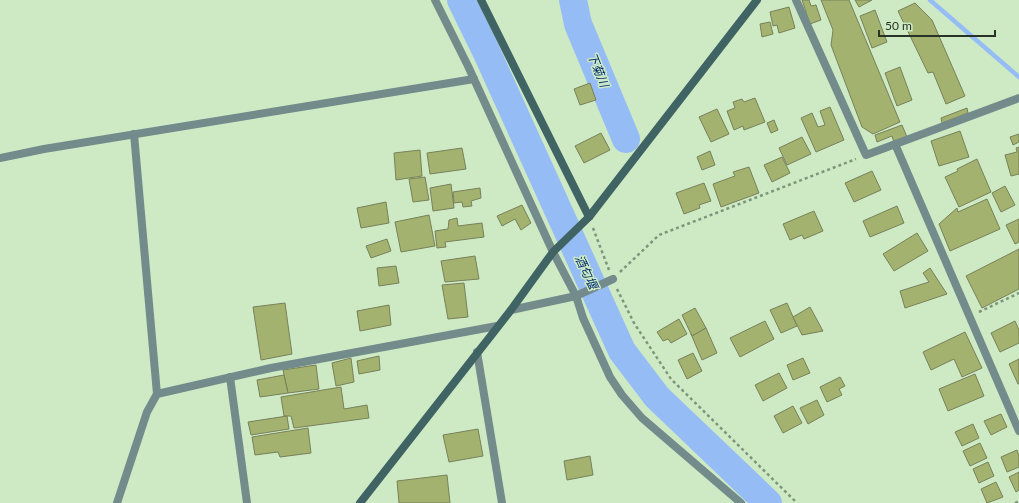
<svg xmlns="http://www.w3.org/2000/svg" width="1019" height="503" viewBox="0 0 1019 503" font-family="Lato,'Noto Sans JP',sans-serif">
<rect width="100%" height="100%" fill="#cdeac5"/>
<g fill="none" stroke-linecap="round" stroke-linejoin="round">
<!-- stream -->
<polyline stroke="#96bcf6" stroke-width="4.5" points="930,0 1019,77"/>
<!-- river -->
<g stroke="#96bcf6" stroke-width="28">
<polyline points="461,0 486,51 622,351 657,397 768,503"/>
<polyline points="573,0 578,24 626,139"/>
</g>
</g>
<!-- building -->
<g fill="#a3b26e" stroke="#78815a">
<polygon points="802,0 809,0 811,6 816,5 821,20 810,24"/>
<polygon points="821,0 849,0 900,122 873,134 862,127 831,45 833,30"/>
<polygon points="855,0 872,0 859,7"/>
<polygon points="915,3 932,20 965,96 946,104 933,72 928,73 898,11"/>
<polygon points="789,7 795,28 779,33 777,25 773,26 770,12"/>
<polygon points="875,10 887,42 872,48 860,16"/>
<polygon points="770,22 773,34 762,37 760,24"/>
<polygon points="900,67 912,100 897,106 885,73"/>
<polygon points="590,83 596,100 580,105 574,89"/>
<polygon points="755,98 765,122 744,130 743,126 734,130 727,111 735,108 733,102 742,99 744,102"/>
<polygon points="830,107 844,140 816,152 801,118 812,113 818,127 825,125 820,111"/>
<polygon points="967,108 968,113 942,123 941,118"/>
<polygon points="717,109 729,134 711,142 699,117"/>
<polygon points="774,120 778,130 771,133 767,123"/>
<polygon points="902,125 907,137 894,142 892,136 877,142 875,135"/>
<polygon points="960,131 969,157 939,166 931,141"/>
<polygon points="601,133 610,150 584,163 575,146"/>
<polygon points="1019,134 1019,142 1013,145 1010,137"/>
<polygon points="802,137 811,154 787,165 779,148"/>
<polygon points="1019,147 1019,174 1011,176 1005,155 1017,152 1016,148"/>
<polygon points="462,148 466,169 430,174 427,153"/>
<polygon points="420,150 422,176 396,180 394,153"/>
<polygon points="710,151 715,165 702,170 697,157"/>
<polygon points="782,157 790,173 772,182 764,165"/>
<polygon points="977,159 991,192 959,207 945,177 958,171 957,169"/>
<polygon points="749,167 759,193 721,207 713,184 735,176 733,172"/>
<polygon points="872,171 881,190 854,202 845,183"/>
<polygon points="425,177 429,200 413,202 409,179"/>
<polygon points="704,183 711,201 699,205 700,208 684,214 676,193"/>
<polygon points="451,184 454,208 433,211 430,188"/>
<polygon points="1005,186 1015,205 1001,212 992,193"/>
<polygon points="480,188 481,198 471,201 472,206 463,207 462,202 454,203 453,192"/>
<polygon points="987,199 1000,229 950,251 939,224 957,208 958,212"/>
<polygon points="386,202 389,223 361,228 357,208"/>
<polygon points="522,205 531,223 521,230 515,219 502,226 497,216"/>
<polygon points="897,206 904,223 870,237 863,221"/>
<polygon points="814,211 823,231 804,239 802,235 790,240 783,224"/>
<polygon points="429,215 435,246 401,252 395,222"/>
<polygon points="457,218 458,226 482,223 484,237 445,242 446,247 437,248 435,231 448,229 449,220"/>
<polygon points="1019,219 1019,242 1015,244 1006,225"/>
<polygon points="917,233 928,251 894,271 883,254"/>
<polygon points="387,239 391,251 371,258 366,246"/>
<polygon points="1019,249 1019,289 982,308 966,276"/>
<polygon points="475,256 479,279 445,282 441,261"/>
<polygon points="396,266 399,283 379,286 377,268"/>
<polygon points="930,268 947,294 905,308 900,291 929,282 923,273"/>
<polygon points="464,283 468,317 448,319 442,285"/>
<polygon points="285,303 292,354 261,360 253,307"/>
<polygon points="787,303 797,326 781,333 770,310"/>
<polygon points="389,305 391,325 360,331 357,311"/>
<polygon points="810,307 823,331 802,335 793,317"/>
<polygon points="695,308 706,328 692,336 682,315"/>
<polygon points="679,319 687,334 671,343 668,339 663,341 657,332"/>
<polygon points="765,321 774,339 740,357 730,338"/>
<polygon points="1015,321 1019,330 1019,343 1000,352 991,333"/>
<polygon points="706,328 717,353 702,360 691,334 692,336"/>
<polygon points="965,332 982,368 962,377 954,359 931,370 923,352"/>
<polygon points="693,353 702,371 687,379 678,360"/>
<polygon points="379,356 380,370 359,374 357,361"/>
<polygon points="351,358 354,382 336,386 332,363"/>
<polygon points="803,358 810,373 793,380 787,365"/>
<polygon points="1019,359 1019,384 1018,384 1009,364"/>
<polygon points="316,365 319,389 288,393 283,370"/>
<polygon points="779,373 787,388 763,401 755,385"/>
<polygon points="975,374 984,396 948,411 939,389"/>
<polygon points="284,375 288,393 260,397 257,380"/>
<polygon points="840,377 845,386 839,389 842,395 827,402 820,387"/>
<polygon points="341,387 344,409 367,405 369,418 294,428 291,416 284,416 281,397"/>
<polygon points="817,400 824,415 808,424 800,408"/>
<polygon points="793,406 802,423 783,433 774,416"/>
<polygon points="1001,414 1007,427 991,435 984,421"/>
<polygon points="287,416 289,429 251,435 248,422"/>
<polygon points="973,424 979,438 962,446 955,432"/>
<polygon points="308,428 311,453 280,457 278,452 255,455 252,437"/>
<polygon points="478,429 483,456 449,462 443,435"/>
<polygon points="980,443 987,458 970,466 963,451"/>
<polygon points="1017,450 1019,456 1019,467 1007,472 1001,457"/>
<polygon points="590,456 593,475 567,480 564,461"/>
<polygon points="988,462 994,476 979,483 973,469"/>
<polygon points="1019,472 1019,490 1016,492 1009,477"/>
<polygon points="447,475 450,503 399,503 397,481"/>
<polygon points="996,482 1003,497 987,503 981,489"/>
</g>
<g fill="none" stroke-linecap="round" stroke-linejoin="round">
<!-- path -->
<g stroke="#7f947a" stroke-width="2.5" stroke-dasharray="3 3" stroke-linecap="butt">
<polyline points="593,228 609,270"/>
<polyline points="620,272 659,235 856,159"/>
<polyline points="617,289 634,323 671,379 797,503"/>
<polyline points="979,312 1019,293"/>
<polyline points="1015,503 1019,501"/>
</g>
<!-- street -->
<g stroke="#748b8c" stroke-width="8">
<polyline points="435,0 468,66 553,252 576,296 583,318 610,377 622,395 642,418 741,503"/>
<polyline points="796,0 866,155 1019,98"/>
<polyline points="134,134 157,394"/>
<polyline points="895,144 1019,431"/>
<polyline points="0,158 44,149 474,79"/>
<polyline points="511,310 576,296 613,279"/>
<polyline points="477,352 502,503"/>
<polyline points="230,377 247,503"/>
<polyline points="117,503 147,412 157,394 271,368 497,326"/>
</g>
<!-- secondary -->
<g stroke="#406364" stroke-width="8">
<polyline points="481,0 589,217"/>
<polyline points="360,503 511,310 553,252 589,217 757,0"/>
</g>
</g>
<g text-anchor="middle" stroke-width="3" stroke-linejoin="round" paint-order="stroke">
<!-- water labels -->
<g font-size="12" font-style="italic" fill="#002b6d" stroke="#cdeac5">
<text transform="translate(598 70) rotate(68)" y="4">下菊川</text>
<text transform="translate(586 272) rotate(65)" y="4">酒匂堰</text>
</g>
</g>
<!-- scale -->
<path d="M879 30v6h116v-6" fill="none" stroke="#283325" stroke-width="2"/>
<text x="885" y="30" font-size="12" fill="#283325" stroke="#cdeac5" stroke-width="3" paint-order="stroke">50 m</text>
</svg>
